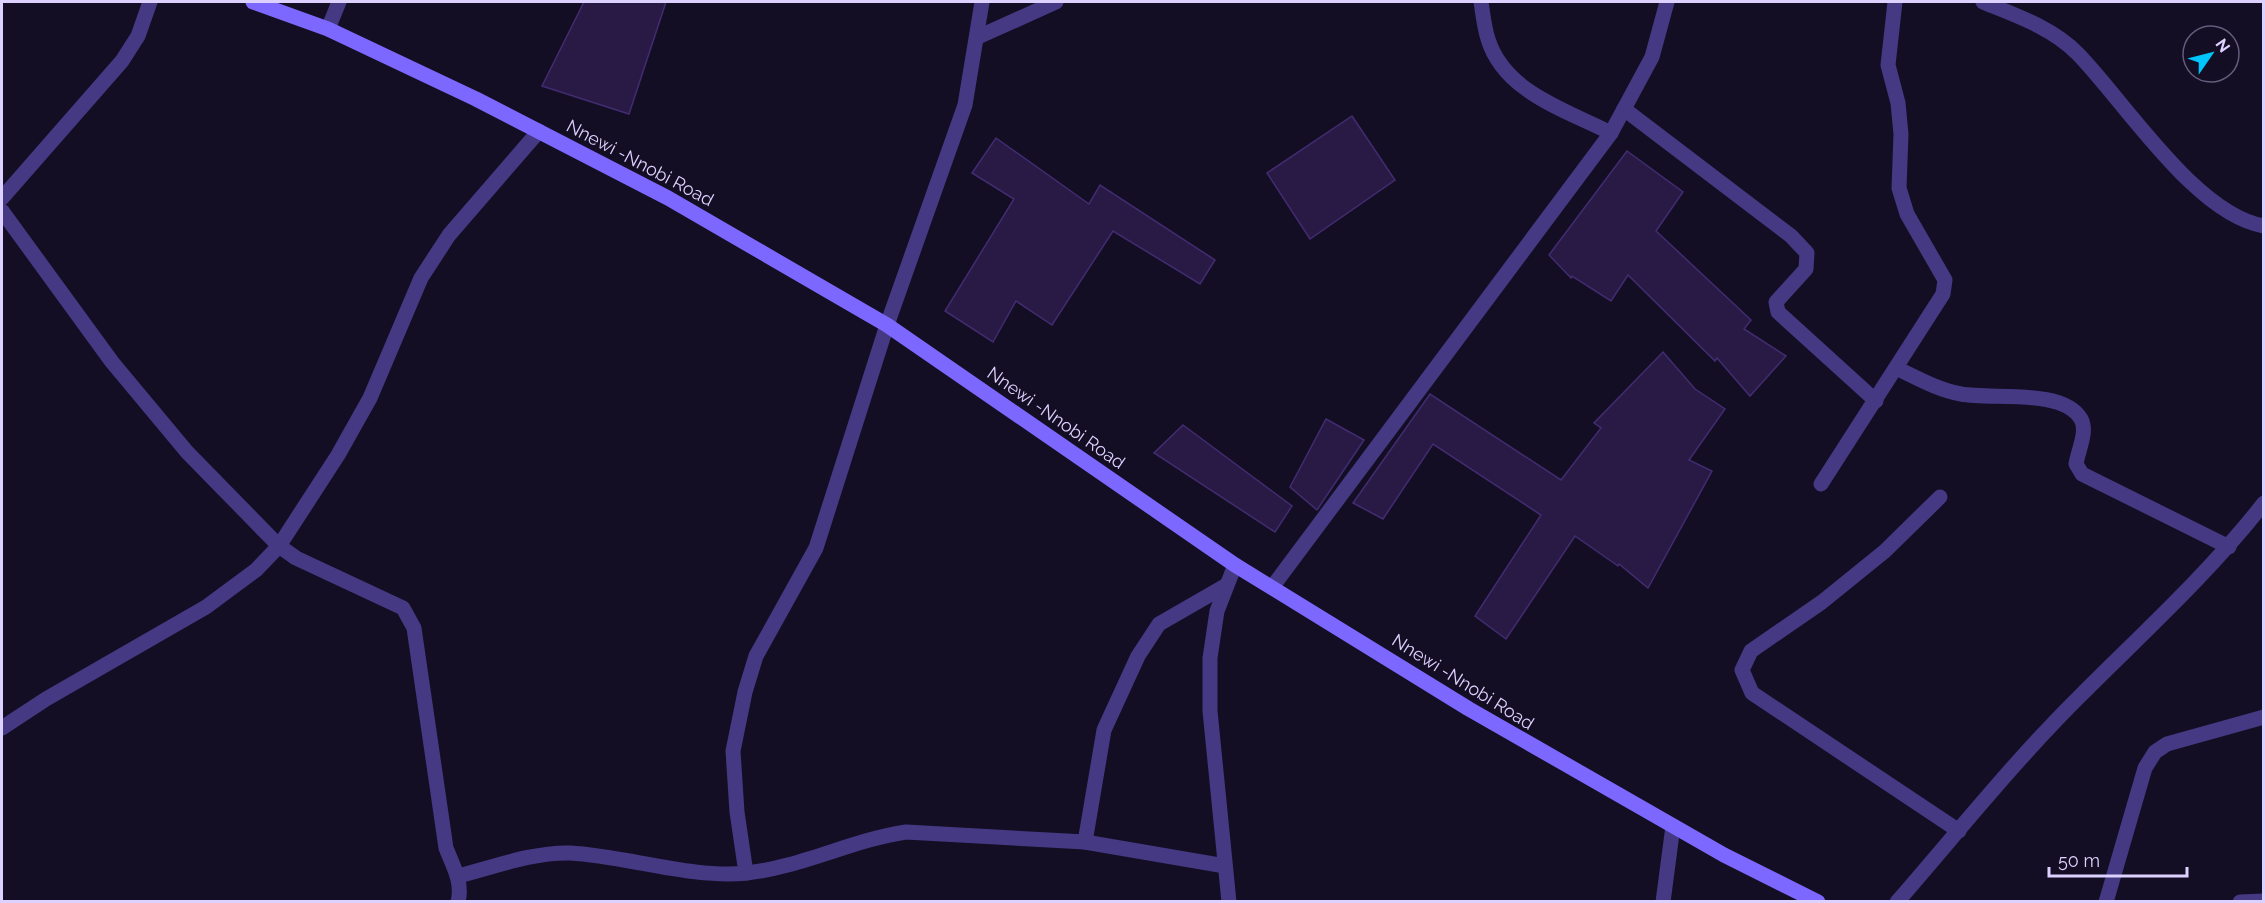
<svg xmlns="http://www.w3.org/2000/svg" width="2265" height="903" viewBox="0 0 2265 903" font-family="Raleway,sans-serif">
<rect width="100%" height="100%" fill="#140e24"/>
<!-- building -->
<g fill="#281a45" stroke="#422c71" stroke-width="1.5">
<polygon points="584,2 666,2 629,114 542,86"/>
<polygon points="1352,116 1395,180 1310,239 1267,173"/>
<polygon points="996,138 1089,204 1100,185 1215,260 1200,284 1113,231 1052,325 1016,301 993,342 945,311 1014,199 972,173"/>
<polygon points="1627,151 1683,192 1656,231 1751,320 1744,329 1786,356 1750,396 1717,358 1715,361 1628,275 1611,301 1572,276 1571,278 1549,255"/>
<polygon points="1663,352 1695,389 1725,409 1689,460 1712,471 1648,588 1619,564 1618,566 1575,536 1506,639 1475,616 1541,515 1433,444 1383,519 1353,503 1430,394 1561,480 1601,428 1594,423"/>
<polygon points="1326,419 1364,440 1317,510 1290,487"/>
<polygon points="1183,425 1292,506 1275,532 1154,453"/>
</g>
<g fill="none" stroke-linecap="round" stroke-linejoin="round">
<!-- minor -->
<g stroke="#453983" stroke-width="15">
<path d="M1481,2C1483,14 1484,27 1488,39C1504,92 1566,110 1611,133"/>
<path d="M1983,2C2015,15 2053,28 2078,54C2125,102 2196,215 2264,226"/>
<polyline points="328,29 339,2"/>
<polyline points="978,37 1056,2"/>
<polyline points="1624,109 1791,236 1807,253 1806,269 1776,302 1778,312 1876,401"/>
<polyline points="2,198 122,61 138,36 150,2"/>
<path d="M2,211L112,362L187,452L279,546L296,558L403,608L414,628L446,848C453,866 463,882 458,902"/>
<path d="M1896,368C1917,378 1938,390 1961,394C1992,400 2063,388 2081,419C2088,432 2078,450 2076,464L2082,474L2229,547"/>
<polyline points="1821,484 1943,294 1945,280 1907,214 1899,188 1901,134 1898,103 1888,65 1895,2"/>
<polyline points="1940,497 1885,551 1822,602 1751,651 1742,670 1752,693 1959,831"/>
<polyline points="2,728 46,699 206,607 256,570 279,546 338,455 370,398 421,278 449,235 539,131"/>
<polyline points="1085,842 1104,730 1138,656 1159,624 1225,586"/>
<polyline points="746,873 737,812 733,751 745,692 756,656 816,548 887,325"/>
<path d="M458,876C494,867 533,852 570,853C626,856 692,879 747,873C802,867 852,840 906,832L1085,842L1225,866"/>
<polyline points="1663,902 1673,826"/>
<path d="M1897,902C1958,832 2016,759 2082,694C2145,631 2209,573 2264,503"/>
<polyline points="2106,902 2145,768 2155,752 2167,744 2264,717"/>
<polyline points="2240,902 2264,901"/>
</g>
<!-- tertiary -->
<g stroke="#453983" stroke-width="15">
<polyline points="887,325 965,105 982,2"/>
<polyline points="1273,586 1611,133 1652,57 1667,2"/>
<polyline points="1229,902 1210,711 1210,658 1217,611 1235,565"/>
</g>
<!-- secondary -->
<polyline stroke="#7d68ff" stroke-width="15" points="253,2 328,29 476,99 668,198 887,325 1235,565 1469,709 1724,855 1818,902"/>
</g>
<g text-anchor="middle" stroke-width="4.5" stroke-linejoin="round" paint-order="stroke">
<!-- street labels -->
<g font-size="18" fill="#dcd1ff" stroke="#140e24">
<text transform="translate(640 163) rotate(28)" y="6">Nnewi -Nnobi Road</text>
<text transform="translate(1056 418) rotate(35)" y="6">Nnewi -Nnobi Road</text>
<text transform="translate(1463 682) rotate(32)" y="6">Nnewi -Nnobi Road</text>
</g>
</g>
<!-- border -->
<rect width="2265" height="903" fill="none" stroke="#dcd1ff" stroke-width="6"/>
<!-- north arrow -->
<g transform="translate(2211 54) rotate(55)"><circle r="28" fill="#140e24" stroke="#645c7c" stroke-width="1.5"/>
<path d="M0-4.5L10 22L0 15L-10 22Z" fill="#00c5fb"/>
<text y="-9" font-size="16" font-weight="bold" text-anchor="middle" fill="#dcd1ff">N</text>
</g>
<!-- scale -->
<path d="M2049 867v9h138v-9" fill="none" stroke="#dcd1ff" stroke-width="3"/>
<text x="2058" y="867" font-size="18" fill="#dcd1ff" stroke="#140e24" stroke-width="4.5" paint-order="stroke">50 m</text>
</svg>
